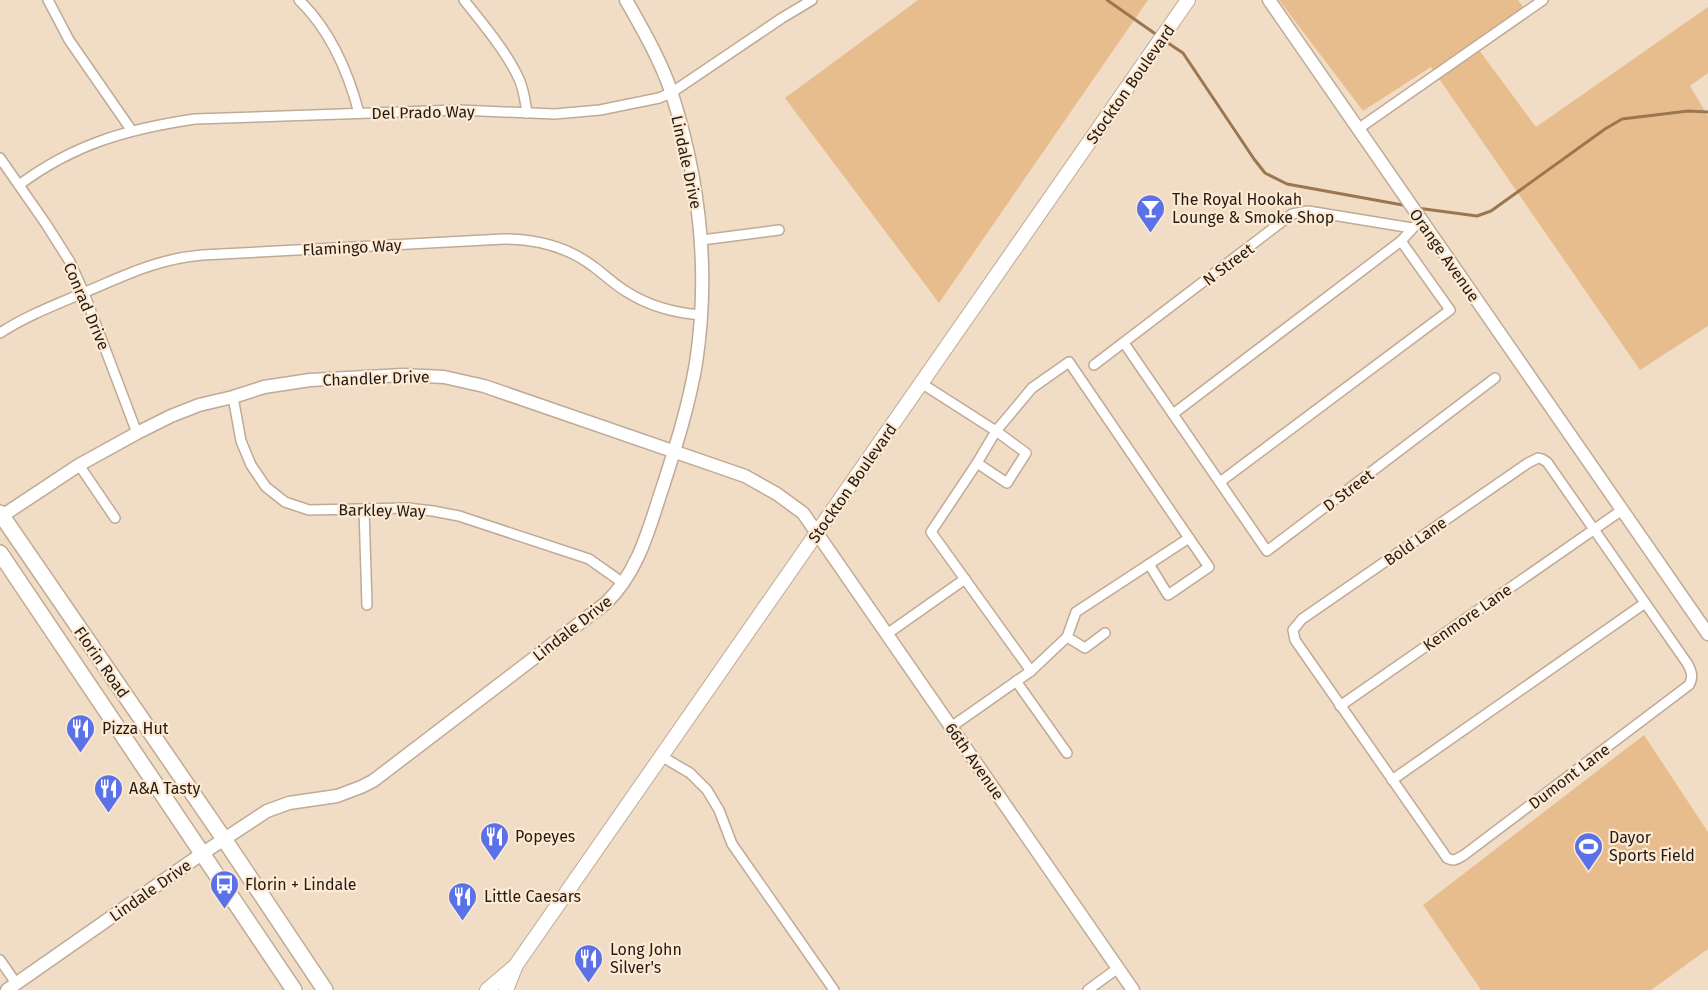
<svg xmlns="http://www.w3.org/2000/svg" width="1708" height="990" viewBox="0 0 1708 990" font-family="'Fira Sans',sans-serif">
<rect width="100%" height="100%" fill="#f1dcc5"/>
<!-- green -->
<g fill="#e8bd8e">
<polygon points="918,0 1148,0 939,303 785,98"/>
<polygon points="1279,0 1518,0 1525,9 1476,46 1536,127 1708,7 1708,73 1690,86 1708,116 1708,326 1640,370 1431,67 1363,111"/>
<polygon points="1644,735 1708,832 1708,949 1651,990 1481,990 1423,905"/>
</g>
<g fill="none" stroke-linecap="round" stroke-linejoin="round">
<!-- stream -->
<g stroke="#9a7750" stroke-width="3">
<polyline points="1107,0 1157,35"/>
<polyline points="1165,41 1183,53 1254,159 1265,173 1287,184 1408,206"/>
<polyline points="1417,208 1477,216 1491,211 1605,129 1622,119 1688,111 1708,112"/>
</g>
<defs>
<g id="minor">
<polyline points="48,0 69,40 132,131"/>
<path d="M299,0C331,31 348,71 359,113"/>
<path d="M464,0C482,23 506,51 518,77C524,88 525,101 527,113"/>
<polyline points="1358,129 1543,0"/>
<polyline points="0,158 46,224 70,262 84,293 137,433"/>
<path d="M19,185C74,144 127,129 195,119L458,110L555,114L600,110L659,98L671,93L782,18L812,0"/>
<polyline points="702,240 779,230"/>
<path d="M0,333C26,316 55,305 83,293C124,276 156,259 202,255L504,239C537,239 568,247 594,267C605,275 615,285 627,292C649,306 676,313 701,315"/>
<polyline points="1124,343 1267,551 1495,378"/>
<polyline points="1094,365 1292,214 1308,211 1412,228"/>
<polyline points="921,383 996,431 1032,388 1069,362 1189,538 1076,612 1067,637 1085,648 1105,633"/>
<polyline points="233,397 241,441 251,465 266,487 285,502 309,510 407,508 433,511 459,516 589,559 623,583"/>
<polyline points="1173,414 1401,241 1415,226"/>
<polygon points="996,431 1026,453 1007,483 977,463"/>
<path d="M1538,458L1542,459L1547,462L1687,663C1691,670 1694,677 1689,685L1464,855C1457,859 1454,862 1447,858L1295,640L1293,630L1302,619L1528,463Z"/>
<polyline points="79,465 115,518"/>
<polyline points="1220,482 1450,310 1401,241"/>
<polyline points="364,509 367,605"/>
<polyline points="1149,564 1168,595 1209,567 1189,538"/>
<polyline points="887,634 965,579"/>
<polyline points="1031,671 1067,637"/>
<polyline points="1016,681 1067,753"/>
<polyline points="1340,706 1622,510"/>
<polyline points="951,727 1031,671 931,532 977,463"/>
<polyline points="661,756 690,773 707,790 719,810 732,844 834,990"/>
<polyline points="1392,780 1645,603"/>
<polyline points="0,960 16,983"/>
<polyline points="1088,990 1118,968"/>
</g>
<g id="tertiary">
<polyline points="1269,0 1708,634"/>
<polyline points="2,516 79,465 137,433 171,416 199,405 233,397 264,387 310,380 403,375 444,377 484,386 745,476 777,494 803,513 1133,990"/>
<path d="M7,990L203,853L267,811L289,803L337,796L361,787L373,781L606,603C639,571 649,528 663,486C676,446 689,405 696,363C710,271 700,182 672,94C661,61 643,30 626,0"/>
</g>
<g id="secondary">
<polyline points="487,990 514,967"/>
<polyline points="506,990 516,965 1188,0"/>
</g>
<g id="primary">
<polyline points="0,513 224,839 325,990"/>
<polyline points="0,553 294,990"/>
</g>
</defs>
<!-- minor casing -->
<use href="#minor" stroke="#bfab95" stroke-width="12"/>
<!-- tertiary casing -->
<use href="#tertiary" stroke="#bfab95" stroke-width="15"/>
<!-- secondary casing -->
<use href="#secondary" stroke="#bfab95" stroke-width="16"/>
<!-- primary casing -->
<use href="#primary" stroke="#bfab95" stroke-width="18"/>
<!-- minor -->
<use href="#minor" stroke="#fff" stroke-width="9"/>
<!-- tertiary -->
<use href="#tertiary" stroke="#fff" stroke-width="12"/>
<!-- secondary -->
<use href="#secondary" stroke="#fff" stroke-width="14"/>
<!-- primary -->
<use href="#primary" stroke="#fff" stroke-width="15"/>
</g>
<!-- icons -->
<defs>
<symbol id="bar-pin" viewBox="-11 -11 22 30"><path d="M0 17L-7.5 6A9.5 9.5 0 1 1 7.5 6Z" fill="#5a71e8" stroke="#fee9d2"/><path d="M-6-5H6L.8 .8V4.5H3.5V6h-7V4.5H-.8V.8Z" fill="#fff"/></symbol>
<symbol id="restaurant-pin" viewBox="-11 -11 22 30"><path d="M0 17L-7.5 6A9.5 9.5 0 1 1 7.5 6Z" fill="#5a71e8" stroke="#fee9d2"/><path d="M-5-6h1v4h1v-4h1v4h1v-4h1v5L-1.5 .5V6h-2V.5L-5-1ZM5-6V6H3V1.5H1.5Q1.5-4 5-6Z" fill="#fff"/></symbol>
<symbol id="stadium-pin" viewBox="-11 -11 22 30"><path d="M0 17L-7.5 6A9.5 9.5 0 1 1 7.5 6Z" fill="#5a71e8" stroke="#fee9d2"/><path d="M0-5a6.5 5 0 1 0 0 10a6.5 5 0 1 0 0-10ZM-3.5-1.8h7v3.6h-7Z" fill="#fff"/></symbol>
<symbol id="bus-pin" viewBox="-11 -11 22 30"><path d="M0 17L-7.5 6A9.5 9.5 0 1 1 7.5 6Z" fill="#5a71e8" stroke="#fee9d2"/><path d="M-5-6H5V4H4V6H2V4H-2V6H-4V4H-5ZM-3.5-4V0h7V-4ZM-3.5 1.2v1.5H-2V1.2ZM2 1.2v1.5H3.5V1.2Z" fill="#fff"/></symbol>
</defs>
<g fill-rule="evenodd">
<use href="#bar-pin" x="1134" y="192" width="33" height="45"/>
<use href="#restaurant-pin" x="64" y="712" width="33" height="45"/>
<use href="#restaurant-pin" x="92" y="772" width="33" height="45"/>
<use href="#restaurant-pin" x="478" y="820" width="33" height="45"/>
<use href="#stadium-pin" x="1572" y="830" width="33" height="45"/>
<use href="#bus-pin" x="208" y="868" width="33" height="45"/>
<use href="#restaurant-pin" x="446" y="880" width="33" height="45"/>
<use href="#restaurant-pin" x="572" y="942" width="33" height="45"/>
</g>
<g text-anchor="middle" stroke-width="4.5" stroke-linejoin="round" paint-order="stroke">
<!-- street labels -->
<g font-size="16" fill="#221b13" stroke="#fee9d2">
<text transform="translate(1130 84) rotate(-55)" y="6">Stockton Boulevard</text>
<text transform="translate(423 112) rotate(-1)" y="6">Del Prado Way</text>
<text transform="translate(687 162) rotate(78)" y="6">Lindale Drive</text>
<text transform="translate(352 247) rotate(-3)" y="6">Flamingo Way</text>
<text transform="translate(1445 255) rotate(55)" y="6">Orange Avenue</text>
<text transform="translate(1228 264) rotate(-37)" y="6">N Street</text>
<text transform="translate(87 306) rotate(67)" y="6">Conrad Drive</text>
<text transform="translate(376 378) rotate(-2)" y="6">Chandler Drive</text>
<text transform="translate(852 483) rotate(-55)" y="6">Stockton Boulevard</text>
<text transform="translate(1348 490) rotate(-37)" y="6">D Street</text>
<text transform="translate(382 510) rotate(1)" y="6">Barkley Way</text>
<text transform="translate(1415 541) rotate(-35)" y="6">Bold Lane</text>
<text transform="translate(1467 617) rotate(-35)" y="6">Kenmore Lane</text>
<text transform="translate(572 628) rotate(-38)" y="6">Lindale Drive</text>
<text transform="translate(102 662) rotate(55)" y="6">Florin Road</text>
<text transform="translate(975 761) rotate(55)" y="6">66th Avenue</text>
<text transform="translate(1569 776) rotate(-37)" y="6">Dumont Lane</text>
<text transform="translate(150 890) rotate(-35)" y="6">Lindale Drive</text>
</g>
<!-- poi labels -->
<g font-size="16" fill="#221b13" stroke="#fee9d2" text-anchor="start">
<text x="1172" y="205">The Royal Hookah<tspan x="1172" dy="18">Lounge &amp; Smoke Shop</tspan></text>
<text x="102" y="734">Pizza Hut</text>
<text x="129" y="794">A&amp;A Tasty</text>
<text x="515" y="842">Popeyes</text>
<text x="1609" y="843">Dayor<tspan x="1609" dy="18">Sports Field</tspan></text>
<text x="245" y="890">Florin + Lindale</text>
<text x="484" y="902">Little Caesars</text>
<text x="610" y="955">Long John<tspan x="610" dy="18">Silver's</tspan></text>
</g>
</g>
</svg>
